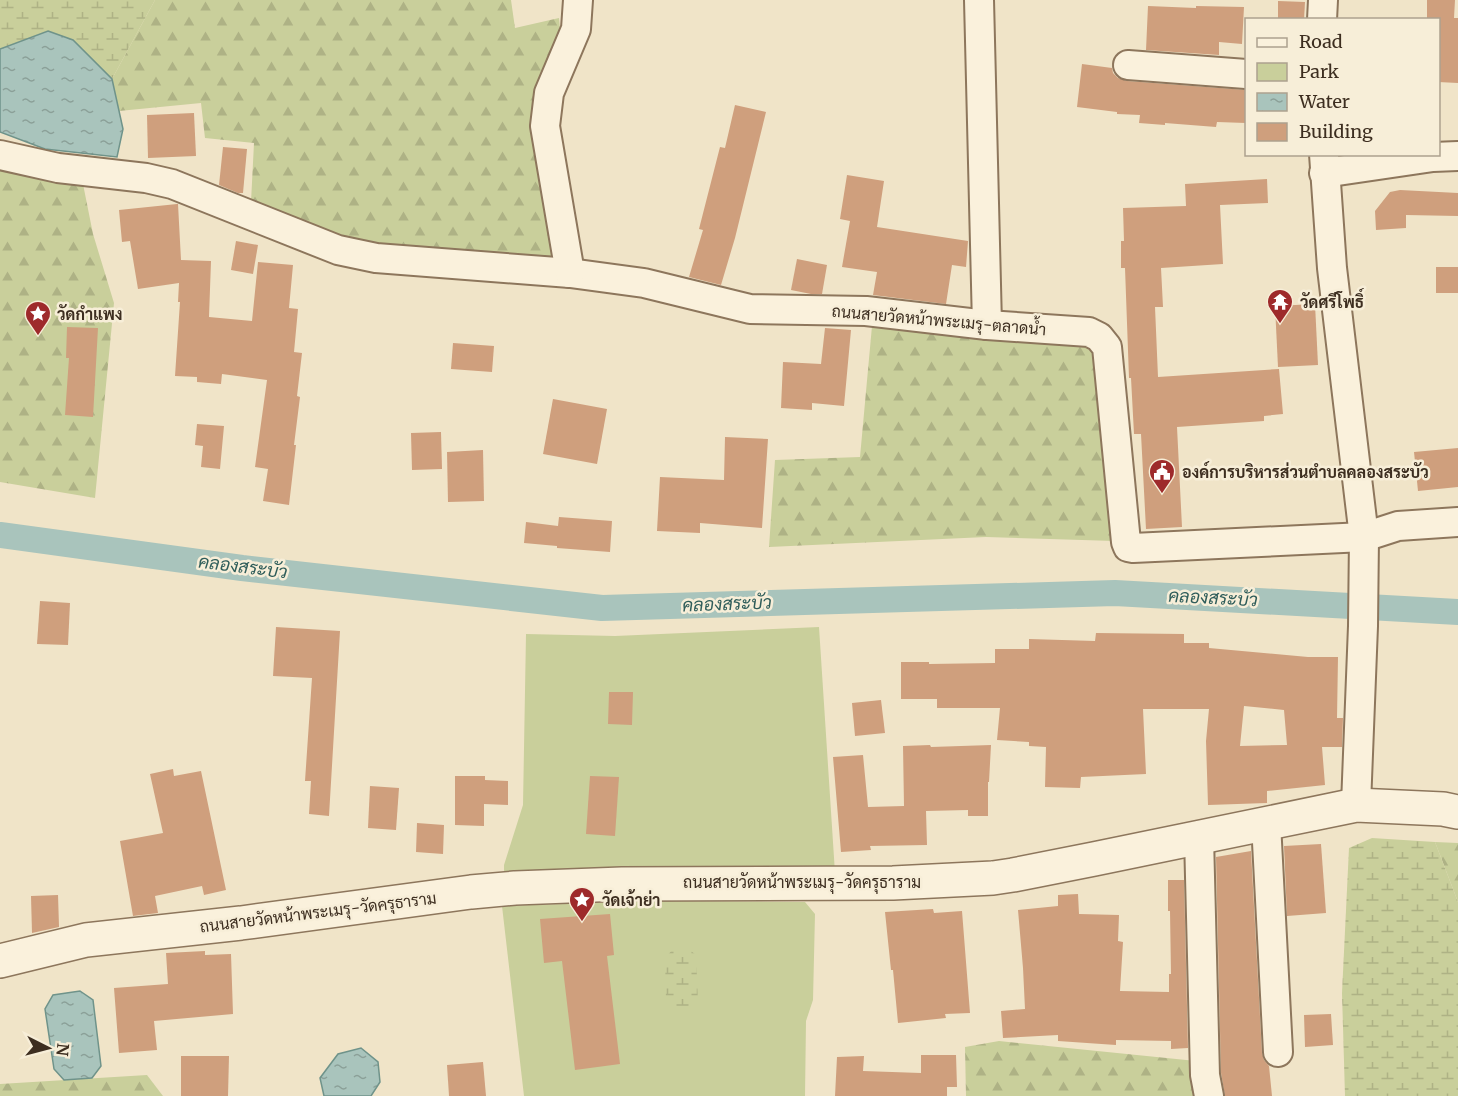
<svg xmlns="http://www.w3.org/2000/svg" width="1458" height="1096" viewBox="0 0 1458 1096" font-family="Merriweather,Sarabun,serif">
<defs>
<pattern id="forest-firs" width="22" height="20" patternUnits="userSpaceOnUse" patternTransform="scale(1.5)"><rect width="22" height="20" fill="#c9cf9b"/><path d="M5 1l3.5 6h-7zM16 11l3.5 6h-7z" fill="#aeb285"/></pattern>
<pattern id="wetland-marsh" width="20" height="14" patternUnits="userSpaceOnUse" patternTransform="scale(1.5)"><rect width="20" height="14" fill="#c9cf9b"/><path d="M1 5h8M5 5V1M11 12h8M15 12V8" fill="none" stroke="#aeb285"/></pattern>
<pattern id="water-ripples" width="26" height="14" patternUnits="userSpaceOnUse" patternTransform="scale(1.5)"><rect width="26" height="14" fill="#a9c4bc"/><path d="M2 4q2-2 4 0t4 0M15 11q2-2 4 0t4 0" fill="none" stroke="#8ba098"/></pattern>
</defs>
<rect width="100%" height="100%" fill="#f0e4c8"/>
<!-- green -->
<g fill="#c9cf9b">
<polygon points="819,627 835,873 504,872 504,865 523,805 526,634 615,636"/>
<polygon points="662,901 805,902 815,914 813,1000 806,1021 805,1096 524,1096 502,906"/>
</g>
<!-- forest -->
<g fill="url(#forest-firs)">
<polygon points="155,0 511,0 515,28 559,18 562,50 536,91 543,201 557,263 377,250 251,202 254,143 205,138 201,103 119,111 112,79"/>
<polygon points="0,166 83,184 93,234 114,303 95,498 0,482"/>
<polygon points="872,326 1084,345 1098,357 1115,541 986,537 769,547 775,460 860,457"/>
<polygon points="1435,842 1458,843 1458,902"/>
<polygon points="999,1041 1196,1061 1201,1096 966,1096 965,1047"/>
<polygon points="147,1075 163,1096 0,1096 0,1084"/>
</g>
<!-- wetland -->
<g fill="url(#wetland-marsh)">
<polygon points="0,0 155,0 112,79 73,40 48,31 0,49"/>
<polygon points="1372,838 1435,842 1458,902 1458,1096 1345,1096 1342,993 1349,848"/>
<polygon points="686,947 696,955 698,1003 690,1012 674,1011 666,1000 665,958 674,948"/>
</g>
<!-- water -->
<g fill="url(#water-ripples)" stroke="#6f938a" stroke-width="1.5">
<polygon points="48,31 73,40 112,79 123,129 117,157 45,149 0,132 0,49"/>
<polygon points="80,991 93,1000 101,1066 92,1078 64,1080 54,1069 45,1009 53,995"/>
<polygon points="361,1048 378,1062 380,1082 371,1096 324,1096 320,1078 338,1054"/>
</g>
<g fill="none" stroke-linecap="round" stroke-linejoin="round">
<!-- canal -->
<polyline stroke="#a9c4bc" stroke-width="26" points="0,535 242,568 602,608 1115,593 1458,612"/>
</g>
<!-- building -->
<g fill="#cf9f7d" fill-rule="evenodd">
<polygon points="1427,0 1455,0 1454,18 1458,18 1458,83 1438,82 1438,20 1427,20"/>
<polygon points="1278,1 1305,2 1304,20 1278,20"/>
<polygon points="1148,6 1196,8 1196,6 1244,7 1242,44 1219,42 1219,55 1146,50"/>
<polygon points="1082,64 1112,68 1113,73 1118,78 1127,81 1246,90 1246,123 1217,122 1216,127 1165,123 1165,125 1139,123 1140,115 1117,114 1117,112 1077,107"/>
<polygon points="735,105 766,112 735,238 721,285 689,277 703,230 699,229 720,147 725,148"/>
<polygon points="194,113 196,156 148,158 147,115"/>
<polygon points="223,147 247,149 243,193 238,193 219,185"/>
<polygon points="847,175 884,181 877,227 968,241 966,267 952,265 946,304 873,295 877,272 842,267 850,221 840,219"/>
<polygon points="1267,179 1268,203 1220,205 1223,264 1161,268 1163,307 1155,307 1158,377 1279,369 1283,414 1264,416 1264,421 1177,427 1182,527 1146,529 1141,434 1134,434 1131,378 1129,378 1125,268 1121,268 1121,241 1124,241 1123,208 1186,206 1185,184"/>
<polygon points="1400,190 1458,193 1458,216 1406,215 1406,228 1376,230 1375,211 1390,192"/>
<polygon points="177,204 178,204 181,260 211,261 209,317 252,321 258,262 293,265 289,308 298,309 294,352 302,353 297,396 300,397 294,445 296,445 289,505 263,501 268,469 255,467 267,380 222,374 221,384 197,382 197,377 175,376 180,302 178,302 179,283 138,289 130,241 122,242 119,210"/>
<polygon points="236,241 258,245 253,274 231,270"/>
<polygon points="797,259 827,265 822,294 811,294 791,290"/>
<rect x="1436" y="267" width="22" height="26"/>
<polygon points="1315,304 1318,365 1278,367 1275,306"/>
<polygon points="67,327 98,328 93,417 65,415 69,358 66,358"/>
<polygon points="825,328 851,330 844,406 812,403 812,410 781,408 783,362 821,364"/>
<polygon points="453,343 494,346 492,372 451,369"/>
<polygon points="553,399 607,409 597,464 543,454"/>
<polygon points="197,424 224,426 220,469 201,467 203,446 195,445"/>
<polygon points="441,432 442,469 412,470 411,433"/>
<polygon points="725,437 768,439 762,528 700,523 700,533 657,531 660,477 724,480"/>
<polygon points="1458,448 1458,487 1418,491 1414,452"/>
<polygon points="483,450 484,501 448,502 447,452"/>
<polygon points="559,517 612,521 610,552 557,548 557,546 524,543 526,522 558,526"/>
<polygon points="40,601 70,603 68,645 37,644"/>
<polygon points="276,627 340,631 329,816 309,814 311,781 305,781 312,678 273,676"/>
<path d="M1096,633L1184,634V643H1209V648L1308,657H1338L1337,718H1343L1342,747H1322L1325,785L1267,791V803L1208,805L1206,741L1209,709H1143L1146,774L1081,777L1080,788L1045,787L1046,747L1029,746V742L997,740L1000,708H937V699H901V662H929V664L995,663V649H1029V639L1095,641ZM1244,706L1284,710L1287,745L1240,746Z"/>
<polygon points="609,692 633,692 632,725 608,724"/>
<polygon points="881,700 885,733 855,736 852,703"/>
<polygon points="930,745 931,747 991,745 989,782 988,782 988,816 968,816 968,810 926,811 927,845 870,846 871,850 841,852 833,757 863,755 868,807 904,806 903,746"/>
<polygon points="173,769 174,776 201,771 226,890 204,895 202,886 155,896 158,913 133,916 120,841 163,833 150,774"/>
<polygon points="455,776 485,776 485,780 508,781 508,805 484,804 484,826 455,825"/>
<polygon points="590,776 619,777 615,836 586,834"/>
<polygon points="370,786 399,788 396,830 368,828"/>
<polygon points="417,823 444,825 443,854 416,852"/>
<polygon points="1321,844 1326,913 1287,916 1284,846"/>
<polygon points="1251,851 1262,1053 1264,1060 1269,1066 1272,1096 1225,1096 1221,1073 1216,857"/>
<polygon points="1168,880 1184,880 1188,1048 1171,1049 1171,1041 1116,1040 1116,1045 1058,1041 1058,1035 1003,1038 1001,1011 1025,1009 1023,968 1018,910 1058,906 1058,895 1078,894 1079,914 1119,915 1118,941 1123,942 1120,991 1169,992 1169,974 1171,974 1170,911 1168,911"/>
<polygon points="58,895 59,927 32,933 31,896"/>
<polygon points="933,909 934,913 962,911 970,1013 945,1014 946,1018 898,1023 893,970 891,970 885,912"/>
<polygon points="610,914 614,955 607,956 620,1064 575,1070 562,961 544,963 540,919"/>
<polygon points="205,951 205,955 231,954 233,1014 154,1021 157,1050 119,1053 114,988 168,984 166,953"/>
<polygon points="1331,1014 1333,1045 1305,1047 1304,1015"/>
<polygon points="921,1055 956,1055 957,1087 947,1087 947,1096 835,1096 837,1057 864,1056 863,1071 921,1073"/>
<polygon points="181,1056 229,1056 228,1096 181,1096"/>
<polygon points="483,1062 486,1096 449,1096 447,1065"/>
</g>
<g fill="none" stroke-linecap="round" stroke-linejoin="round">
<defs>
<g id="minor">
<polyline points="979,0 987,325"/>
<polyline points="1322,20 1323,0"/>
<polyline points="1128,65 1246,74"/>
<polyline points="1324,154 1332,268 1364,537 1363,626 1356,805"/>
<polyline points="0,155 58,168 146,178 172,184 338,250 376,258 570,273 644,283 750,309 866,311 987,325 1089,332 1099,337 1107,347 1126,542 1128,547 1133,548 1364,537 1398,526 1458,522"/>
<polyline points="1324,173 1433,157 1458,156"/>
<polyline points="570,273 545,126 549,93 576,29 578,0"/>
<polyline points="1266,823 1278,1052"/>
<polyline points="1199,837 1205,1075 1209,1096"/>
</g>
<polyline id="tertiary" points="0,961 86,940 241,923 471,892 515,888 622,884 893,883 993,878 1013,875 1094,859 1356,805 1443,809 1458,812"/>
</defs>
<!-- minor casing -->
<use href="#minor" stroke="#8d765c" stroke-width="32"/>
<!-- tertiary casing -->
<use href="#tertiary" stroke="#8d765c" stroke-width="36"/>
<!-- minor -->
<use href="#minor" stroke="#faf1dc" stroke-width="28"/>
<!-- tertiary -->
<use href="#tertiary" stroke="#faf1dc" stroke-width="33"/>
</g>
<!-- icons -->
<defs>
<symbol id="temple-pin" viewBox="-11 -11 22 30"><path d="M0 17L-7.5 6A9.5 9.5 0 1 1 7.5 6Z" fill="#9e2a2b" stroke="#f7eed8"/><path d="M0-6L5-2H3V0L6.5 2.5H4V6H1.5V3h-3V6H-4V2.5H-6.5L-3 0V-2H-5Z" fill="#fff"/></symbol>
<symbol id="sight-pin" viewBox="-11 -11 22 30"><path d="M0 17L-7.5 6A9.5 9.5 0 1 1 7.5 6Z" fill="#9e2a2b" stroke="#f7eed8"/><path d="M0-6L1.8-2.2L6-1.7L2.9 1.2L3.7 5.4L0 3.3L-3.7 5.4L-2.9 1.2L-6-1.7L-1.8-2.2Z" fill="#fff"/></symbol>
<symbol id="civic-pin" viewBox="-11 -11 22 30"><path d="M0 17L-7.5 6A9.5 9.5 0 1 1 7.5 6Z" fill="#9e2a2b" stroke="#f7eed8"/><path d="M-.6-6.5H3V-4.5H.6V-3L4-1V1h2V6H-6V1h2V-1L-.6-3ZM-1.2 2.5V6h2.4V2.5Z" fill="#fff"/></symbol>
</defs>
<g fill-rule="evenodd">
<use href="#temple-pin" x="1265" y="287" width="30" height="40"/>
<use href="#sight-pin" x="23" y="299" width="30" height="40"/>
<use href="#civic-pin" x="1147" y="457" width="30" height="40"/>
<use href="#sight-pin" x="567" y="885" width="30" height="40"/>
</g>
<g text-anchor="middle" stroke-width="5" stroke-linejoin="round" paint-order="stroke">
<!-- poi labels -->
<g font-size="16" font-weight="bold" fill="#3d2e20" stroke="#f7eed8" text-anchor="start">
<text x="1300" y="308">วัดศรีโพธิ์</text>
<text x="57" y="320">วัดกำแพง</text>
<text x="1182" y="478">องค์การบริหารส่วนตำบลคลองสระบัว</text>
<text x="602" y="906">วัดเจ้าย่า</text>
</g>
<!-- street labels -->
<g font-size="16" fill="#3d2e20" stroke="#f7eed8">
<text transform="translate(939 320) rotate(5)" y="6">ถนนสายวัดหน้าพระเมรุ-ตลาดน้ำ</text>
<text x="802" y="888">ถนนสายวัดหน้าพระเมรุ-วัดครุธาราม</text>
<text transform="translate(318 912) rotate(-7)" y="6">ถนนสายวัดหน้าพระเมรุ-วัดครุธาราม</text>
</g>
<!-- water labels -->
<g font-size="18" font-style="italic" fill="#2f5d5a" stroke="#f7eed8">
<text transform="translate(243 567) rotate(7)" y="6">คลองสระบัว</text>
<text transform="translate(1213 598) rotate(3)" y="6">คลองสระบัว</text>
<text transform="translate(727 604) rotate(-2)" y="6">คลองสระบัว</text>
</g>
</g>
<!-- legend -->
<rect x="1245" y="18" width="195" height="138" fill="#f7eed8" stroke="#ada18e" stroke-width="1.5"/>
<rect x="1257" y="38" width="30" height="9" fill="#faf1dc" stroke="#ada18e" stroke-width="1.5"/>
<text x="1299" y="48" font-size="18" fill="#3d2e20">Road</text>
<rect x="1257" y="63" width="30" height="18" fill="#c9cf9b" stroke="#ada18e" stroke-width="1.5"/>
<text x="1299" y="78" font-size="18" fill="#3d2e20">Park</text>
<rect x="1257" y="93" width="30" height="18" fill="url(#water-ripples)" stroke="#ada18e" stroke-width="1.5"/>
<text x="1299" y="108" font-size="18" fill="#3d2e20">Water</text>
<rect x="1257" y="123" width="30" height="18" fill="#cf9f7d" stroke="#ada18e" stroke-width="1.5"/>
<text x="1299" y="138" font-size="18" fill="#3d2e20">Building</text>
<!-- north arrow -->
<g transform="translate(48 1048) rotate(96)" stroke="#f7eed8" stroke-width="4.5" paint-order="stroke">
<path d="M0-4.5L10 22L0 15L-10 22Z" fill="#3d2e20"/>
<text y="-9" font-size="16" font-weight="bold" text-anchor="middle" fill="#3d2e20">N</text>
</g>
</svg>
